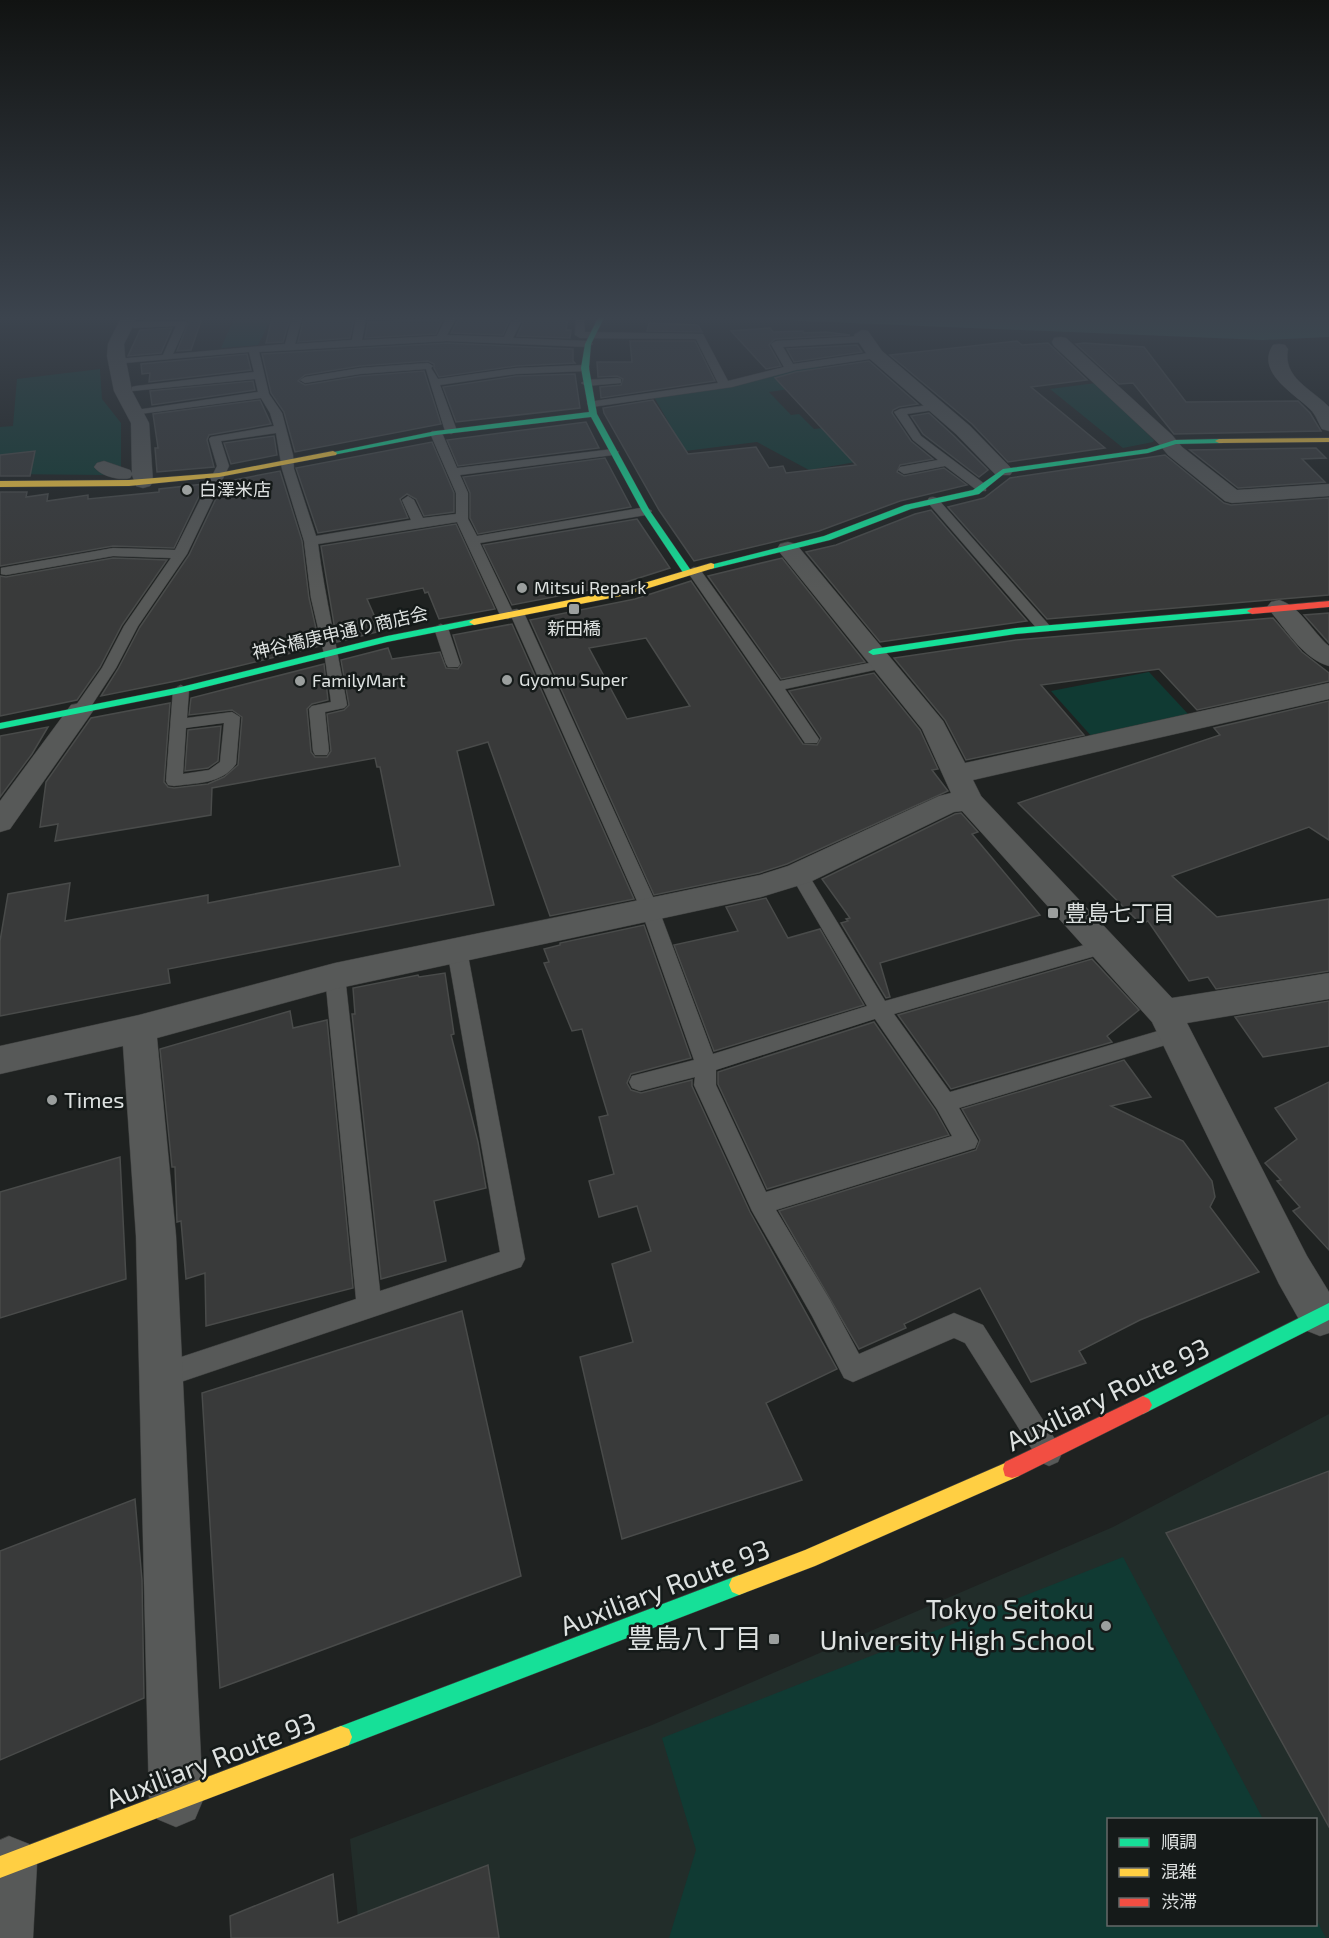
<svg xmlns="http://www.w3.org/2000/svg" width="1329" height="1938" viewBox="0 0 1329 1938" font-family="'Exo 2','Noto Sans JP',sans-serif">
<rect width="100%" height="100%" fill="#1f2221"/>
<!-- built -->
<path fill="#222d2a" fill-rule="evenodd" d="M1329,1414V1938H360L350,1839L652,1725L1113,1527ZM1108,1820H1316V1924H1108Z"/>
<!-- green -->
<g fill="#103a33">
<polygon points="234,319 271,319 258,345 221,348"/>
<polygon points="817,366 836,382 769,392 791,415 799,414 814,429 823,428 856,462 809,470 757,442 685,451 654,397"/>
<polygon points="100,369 102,399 121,423 121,467 106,475 0,474 0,427 13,426 17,379"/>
<polygon points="1096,383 1154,440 1153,442 1123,448 1050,389"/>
<polygon points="1149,672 1189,715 1093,738 1051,691"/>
<polygon points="1123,1557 1263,1819 1108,1820 1108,1924 1316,1924 1316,1919 1326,1938 669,1938 696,1850 662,1738"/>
</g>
<!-- water -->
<polygon fill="#326158" points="729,318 1329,318 1329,337 1263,340"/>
<!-- building -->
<g fill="#393a3a" stroke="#494b4a" stroke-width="1.5" fill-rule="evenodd">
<polygon points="146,318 202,318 191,350 177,351 189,321 185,319 145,320"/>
<polygon points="272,318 290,318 283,342 266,343"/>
<polygon points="304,318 354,318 350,338 298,342"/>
<polygon points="462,318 514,318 509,321 503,335 451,333 458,320"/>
<polygon points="518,318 568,318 566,330 571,330 570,338 517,336 523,323"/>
<polygon points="434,320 442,320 436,334 365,338 368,322"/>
<polygon points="649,323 698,325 702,332 647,331"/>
<polygon points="172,328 161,353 128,356 140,330"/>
<polygon points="770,328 773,332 803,331 804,333 826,332 850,335 775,339 769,345 781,366 766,369 731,331"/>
<polygon points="630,341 695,341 715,381 601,398 600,387 621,385 623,379 617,376 598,377 597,362 632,362"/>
<polygon points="1017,341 1022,345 1048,343 1087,380 1031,387 1105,448 1008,462 972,424 890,355"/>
<polygon points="447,343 573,349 573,361 575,363 516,366 439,377 434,368 434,364 428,361 360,366 305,375 298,381 305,385 360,376 424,371 441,424 295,452 284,412 271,393 262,354"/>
<polygon points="1084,343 1144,347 1186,402 1298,401 1310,413 1321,431 1174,434 1133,383 1119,384 1076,344"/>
<polygon points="857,345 862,352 794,362 787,349"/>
<polygon points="247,354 251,370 149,382 150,373 142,374 141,364"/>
<polygon points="869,361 918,404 899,407 893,410 892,413 911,441 933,459 900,465 897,472 904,476 944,468 967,485 900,501 819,531 694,561 659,510 604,413 603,408 653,400 688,454 756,447 769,468 783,466 786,473 856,465 775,378 796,372"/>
<polygon points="575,374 580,408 456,422 443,387 516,376"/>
<polygon points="253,381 255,390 152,405 150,391"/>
<polygon points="260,400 271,424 209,435 207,440 214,467 157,472 155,448 158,448 153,414"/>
<polygon points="929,413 954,436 988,470 979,477 923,434 911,416"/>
<polygon points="586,422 599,448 458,466 447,440"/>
<polygon points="274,436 277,455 231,464 224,443"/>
<polygon points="432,442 454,493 454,512 424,516 416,499 407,494 400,499 408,518 318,533 296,468"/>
<polygon points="1316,448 1326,458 1302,459 1325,482 1238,488 1190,450"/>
<polygon points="35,451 30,476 0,476 0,455"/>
<polygon points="1165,455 1224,503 1231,505 1329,498 1329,595 1047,619 948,507 984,498 1010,478"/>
<polygon points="605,458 631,507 478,534 470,518 470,493 463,477"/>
<polygon points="280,471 302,541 309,598 320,646 181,680 101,696 118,669 140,627 189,555 224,482"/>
<polygon points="205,484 174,548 113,546 0,566 0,492 27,492 26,497 48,494 47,501 88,495 88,499 159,492 159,489"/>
<polygon points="931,510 1027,621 880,642 806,552 836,545 915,514"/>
<polygon points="637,519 670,568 620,584 512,605 483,545"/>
<polygon points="456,524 495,609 439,619 428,592 425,593 423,588 367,599 381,631 337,642 321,546"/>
<polygon points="113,558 167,560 122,625 100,667 77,700 0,716 0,576 6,577"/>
<polygon points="782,558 865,662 781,679 708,576"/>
<path d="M691,581L803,744L817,745L821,738L789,691L874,673L920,730L938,769L932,770L948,791L787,864L759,873L654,895L530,620L635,599ZM646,638L690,706L627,719L589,648Z"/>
<polygon points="1329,613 1329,643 1304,615"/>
<polygon points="1273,618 1302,652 1329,673 1329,681 1197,710 1159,669 1041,685 1084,735 966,760 945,720 894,658 1016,640"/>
<polygon points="512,624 634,899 550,916 488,742 457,751 494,905 168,969 170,983 0,1016 0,941 8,894 70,883 65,921 208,895 208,903 400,866 380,767 377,767 375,758 212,788 211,815 55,841 58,824 40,827 46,782 91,718 170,703 164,782 168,787 174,788 208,784 224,777 238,765 242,717 232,710 189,715 191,698 324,664 328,700 312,704 307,709 311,752 315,757 327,757 331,751 327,714 344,710 349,705 341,660 388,648 392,659 440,652 446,668 458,669 462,663 453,635"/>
<polygon points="1329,701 1329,840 1309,827 1172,876 1217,917 1329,899 1329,971 1216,989 1208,977 1189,981 1148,921 1141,924 1018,803 1220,735 1214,728"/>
<polygon points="221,726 218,761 208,768 185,771 188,730"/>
<polygon points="48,727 32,754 0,797 0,736"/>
<polygon points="961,813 978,832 972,834 1040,915 880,963 890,997 886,998 841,923 848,921 846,919 850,918 822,879 955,814"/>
<polygon points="766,898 788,938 820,929 864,1005 714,1051 674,945 738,931 726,907"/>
<polygon points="644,925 691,1058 631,1074 627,1083 631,1090 641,1093 692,1080 692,1086 750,1212 837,1369 766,1403 802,1480 622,1539 580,1357 633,1342 612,1264 651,1251 637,1206 599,1217 589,1181 614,1174 599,1117 608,1115 582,1029 572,1031 544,963 549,962 544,949 560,945 560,943"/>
<polygon points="1092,959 1139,1010 1107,1036 1112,1042 951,1089 898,1015"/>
<polygon points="445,973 454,1034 451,1035 478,1142 486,1188 434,1201 446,1261 381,1279 352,1014 355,1014 353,988 418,975 419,977"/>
<polygon points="1329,1001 1329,1046 1263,1057 1235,1017"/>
<polygon points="290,1011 293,1028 327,1020 353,1288 206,1326 205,1273 186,1279 181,1221 177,1222 175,1167 172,1167 160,1049"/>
<polygon points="874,1022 935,1110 949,1135 767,1189 718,1084 718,1072"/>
<polygon points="1124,1060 1151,1097 1111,1106 1183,1141 1212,1181 1215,1197 1210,1207 1259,1272 1140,1320 1079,1351 1086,1363 1031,1382 980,1288 904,1324 906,1328 859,1349 779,1211 976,1150 980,1140 962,1109"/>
<polygon points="1329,1082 1329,1250 1293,1211 1300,1207 1277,1181 1281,1180 1265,1163 1297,1139 1275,1108"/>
<polygon points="120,1157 126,1279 0,1318 0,1192"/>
<polygon points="462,1311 521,1576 220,1688 202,1393"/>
<polygon points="1329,1471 1329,1827 1166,1533"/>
<polygon points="135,1499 142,1580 144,1698 0,1760 0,1551"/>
<polygon points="488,1865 499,1938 231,1938 230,1916 333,1874 338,1923"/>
</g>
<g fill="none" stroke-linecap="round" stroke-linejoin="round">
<defs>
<g id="lane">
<path d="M292,318H302L295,344L352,340L356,318H366L362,340L437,336L446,318H456L447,335L504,337L511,322L516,319L521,322L513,338L588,341L593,344L588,347L447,341L259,352L269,394L282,413L293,455L294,469L316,536L411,520L402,500L408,496L414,500L423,518L456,514V493L430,433L432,431H440L442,433L457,468L613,449L619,452L613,455L460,475L468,493V519L477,536L646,507L652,511L646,515L480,543L512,610L517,609L524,613L659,910L713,1054L867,1006L790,874L793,869L799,868L805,869L885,1001L1102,940L1109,942L1112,947L1109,952L894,1014L950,1092L1175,1026L1182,1028L1185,1034L1182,1040L959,1108L978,1141L975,1148L776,1210L830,1300L859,1354L954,1313L983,1325L1058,1444L1062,1453L1058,1462L1049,1466L1040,1462L965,1343L954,1338L853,1382L844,1378L812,1316L752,1211L694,1085L695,1077L640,1091L632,1088L629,1082L632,1076L694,1060L641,910L512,618L507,619L500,615L457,522L318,544C325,598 338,651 347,705L344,708L325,712L329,751L327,755H315L313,751L309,709L312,706L331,702L325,658L311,598L304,541L282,469L276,433L221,441L229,466L187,554L138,626L116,668L86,714L80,716L72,711L102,668L124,626L171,558L113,556L6,575L1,574V568L113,548L175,550L217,466L209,439L211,437L274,426L270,413L261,398L132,415V411L136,410L258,392L255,379L132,391V387L136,386L254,372L249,352L113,364V360L117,359L163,355L176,326L134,328L129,325L134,322L185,321L187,323L173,354L285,344ZM875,1019L937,1109L952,1136L766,1192L716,1085V1070Z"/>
<polygon points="576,318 584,320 585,332 703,334 728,381 784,367 771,344 776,341 864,336 869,339 864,342 783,347 793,364 876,352 881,355 876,358 796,370 732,387 592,407 587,404 588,402 718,383 696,339 580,338 575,335"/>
<polygon points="428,363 433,366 431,368 438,379 516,368 585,365 590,368 585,371 516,374 440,385 457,431 451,434 445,431 426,369 360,374 305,383 300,380 305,377 360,368"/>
<polygon points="617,378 621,379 621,383 586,386 581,383 586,380"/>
<polygon points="936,404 941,407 940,409 907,414 921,436 986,485 986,491 978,491 945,466 904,474 898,470 900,467 938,460 913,440 894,412 900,409"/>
<polygon points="933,497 937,498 1049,625 1051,628 1049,631 1039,631 929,504 927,501 929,498"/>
<polygon points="694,567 699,568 780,681 884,660 891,664 884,668 785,689 819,739 817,743 805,743 687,571"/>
<polygon points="441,624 448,628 460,664 458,667 448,667 446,664 434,628"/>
<path d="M181,685L189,690L187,718L232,712L240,717L236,764C222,784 196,783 174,786L168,785L166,781L173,690ZM224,723L220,762L209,770L183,774L186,728Z"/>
<polygon points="457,943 464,945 467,950 525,1259 521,1267 163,1388 154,1384 150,1375 154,1366 356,1299 325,976 328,971 335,968 342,971 345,976 380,1291 500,1252 447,950 450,945"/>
</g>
<g id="street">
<path d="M121,318H137L124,344L125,356L132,391L149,423L153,482L150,486L143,488L136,486L132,475L130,478C119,481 101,476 94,467L97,463L104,461L130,470L132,473L131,423L114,391L107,356L108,344Z"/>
<polygon points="862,330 868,331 882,351 970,426 1010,467 1013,471 1010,475 996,475 956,434 870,359 854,335"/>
<polygon points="1060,337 1066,338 1172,435 1182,447 1237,490 1329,484 1329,496 1232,503 1225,501 1168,455 1158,443 1054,346 1052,342 1054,338"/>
<path d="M1279,344L1285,345L1288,349C1282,378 1312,389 1329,407V431L1322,429C1318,422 1316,415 1310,409C1294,393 1255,372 1273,345Z"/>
<polygon points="788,542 796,544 943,721 965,763 1329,683 1329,699 973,780 981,796 1172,998 1329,973 1329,999 1187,1023 1307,1256 1329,1292 1329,1333 1320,1336 1305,1330 1279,1284 1152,1022 962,811 954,812 810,882 761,897 335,989 157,1038 176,1236 203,1800 195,1819 176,1827 157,1819 149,1800 136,1236 123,1046 0,1074 0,1046 139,1015 335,963 760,875 788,866 939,796 951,793 922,729 777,549 780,544"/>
<path d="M1279,600C1299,605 1313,633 1329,646V666C1304,659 1287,631 1271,612L1267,607L1271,602Z"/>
<polygon points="80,703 89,705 93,711 10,829 0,832 0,801 71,705"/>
<polygon points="9,1836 29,1844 37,1864 33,1938 0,1938 0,1840"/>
</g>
<g id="fast">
<polygon points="598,318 604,318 591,344 589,368 597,414 650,511 692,572 690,574 684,574 642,511 591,417 436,435 333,455 329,453 436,431 589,412 581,368 585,344"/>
<polygon points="1219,439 1223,441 1222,443 1176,444 1148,453 1005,473 979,494 911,509 830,540 711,569 706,566 824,536 905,505 973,490 1003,469 1147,449 1175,440"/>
<polygon points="1252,608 1257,611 1255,613 1016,634 873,655 868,652 873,649 1016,628"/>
<polygon points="474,619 479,622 477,624 387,642 181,693 0,729 0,723 181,687 387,636"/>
<polygon points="1329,1303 1329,1320 1149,1411 1143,1414 1137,1411 1134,1405 1137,1399"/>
<polygon points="739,1575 746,1578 749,1585 746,1592 739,1595 341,1748 333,1745 330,1737 333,1729 341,1726"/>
</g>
<g id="slow">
<polygon points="1329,438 1329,442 1219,443 1215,441 1219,439"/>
<polygon points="333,451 337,453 336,455 219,477 129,486 0,487 0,481 129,480 219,473"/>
<polygon points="711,563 714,564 714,568 626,595 474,625 469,622 474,619 624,589"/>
<polygon points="1012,1460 1019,1462 1021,1469 1019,1476 815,1566 739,1595 732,1592 729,1585 732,1578 805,1550"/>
<polygon points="341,1726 349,1729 352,1737 349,1745 0,1878 0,1856"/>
</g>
<g id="jam">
<polygon points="1329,601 1329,607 1252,614 1247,611 1252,608"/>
<polygon points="1143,1396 1149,1399 1152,1405 1149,1411 1019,1476 1012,1478 1005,1476 1003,1469 1005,1462"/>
</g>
</defs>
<!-- lane casing -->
<use href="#lane" stroke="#3c3e3d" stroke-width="1"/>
<!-- street casing -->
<use href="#street" stroke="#3c3e3d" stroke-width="1"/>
<!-- fast casing -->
<use href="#fast" stroke="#3c3e3d" stroke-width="1"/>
<!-- slow casing -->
<use href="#slow" stroke="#3c3e3d" stroke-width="1"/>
<!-- jam casing -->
<use href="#jam" stroke="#3c3e3d" stroke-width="1"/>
<!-- lane -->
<use href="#lane" fill="#575958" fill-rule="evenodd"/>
<!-- street -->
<use href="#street" fill="#575958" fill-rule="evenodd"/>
<!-- fast -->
<use href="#fast" fill="#16e098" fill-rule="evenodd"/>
<!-- slow -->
<use href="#slow" fill="#ffcf43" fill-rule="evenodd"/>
<!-- jam -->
<use href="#jam" fill="#f24e42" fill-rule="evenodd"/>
</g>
<!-- sky -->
<linearGradient id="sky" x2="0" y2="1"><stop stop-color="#111312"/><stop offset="0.54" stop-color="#3c444e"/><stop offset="1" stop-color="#3c444e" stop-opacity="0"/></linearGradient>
<rect width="1329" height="589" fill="url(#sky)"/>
<!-- markers -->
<g fill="#9b9f9e" stroke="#151a19" stroke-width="2">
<circle cx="187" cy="490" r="6"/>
<circle cx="522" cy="588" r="6"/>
<rect x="568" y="603" width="12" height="12" rx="3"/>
<circle cx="507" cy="680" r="6"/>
<circle cx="300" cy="681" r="6"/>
<rect x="1047" y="907" width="12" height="12" rx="3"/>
<circle cx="52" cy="1100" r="6"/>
<circle cx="1106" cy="1626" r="6"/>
<rect x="768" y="1633" width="12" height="12" rx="3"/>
</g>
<g text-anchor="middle" stroke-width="5" stroke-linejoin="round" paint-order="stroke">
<!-- far-poi labels -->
<g font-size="18" fill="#dee2e1" stroke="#151a19" text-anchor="start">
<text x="199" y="496">白澤米店</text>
<text x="534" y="594">Mitsui Repark</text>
<text x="574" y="635" text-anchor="middle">新田橋</text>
<text x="519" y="686">Gyomu Super</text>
<text x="312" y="687">FamilyMart</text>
</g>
<!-- far-street labels -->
<g font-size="18" fill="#dee2e1" stroke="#151a19">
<text transform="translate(340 633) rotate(-13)" y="6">神谷橋庚申通り商店会</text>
</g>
<!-- poi labels -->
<g font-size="22" fill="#dee2e1" stroke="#151a19" text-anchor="start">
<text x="1065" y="921">豊島七丁目</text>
<text x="64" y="1108">Times</text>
</g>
<!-- near-street labels -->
<g font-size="27" fill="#dee2e1" stroke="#151a19">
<text transform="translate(1108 1395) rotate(-26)" y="9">Auxiliary Route 93</text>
<text transform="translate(665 1588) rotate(-21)" y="9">Auxiliary Route 93</text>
<text transform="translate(211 1761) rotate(-21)" y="9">Auxiliary Route 93</text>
</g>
<!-- near-poi labels -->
<g font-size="27" fill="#dee2e1" stroke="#151a19" text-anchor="end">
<text x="1094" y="1619">Tokyo Seitoku<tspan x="1094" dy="31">University High School</tspan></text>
<text x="762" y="1648">豊島八丁目</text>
</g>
</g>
<!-- legend -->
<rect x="1107" y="1818" width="210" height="108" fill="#151a19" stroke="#656a69" stroke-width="1.5"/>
<rect x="1119" y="1838" width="30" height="9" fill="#16e098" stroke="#656a69" stroke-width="1.5"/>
<text x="1161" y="1848" font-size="18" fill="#dee2e1">順調</text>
<rect x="1119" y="1868" width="30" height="9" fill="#ffcf43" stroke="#656a69" stroke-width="1.5"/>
<text x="1161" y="1878" font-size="18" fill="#dee2e1">混雑</text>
<rect x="1119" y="1898" width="30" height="9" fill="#f24e42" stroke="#656a69" stroke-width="1.5"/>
<text x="1161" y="1908" font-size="18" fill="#dee2e1">渋滞</text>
</svg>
